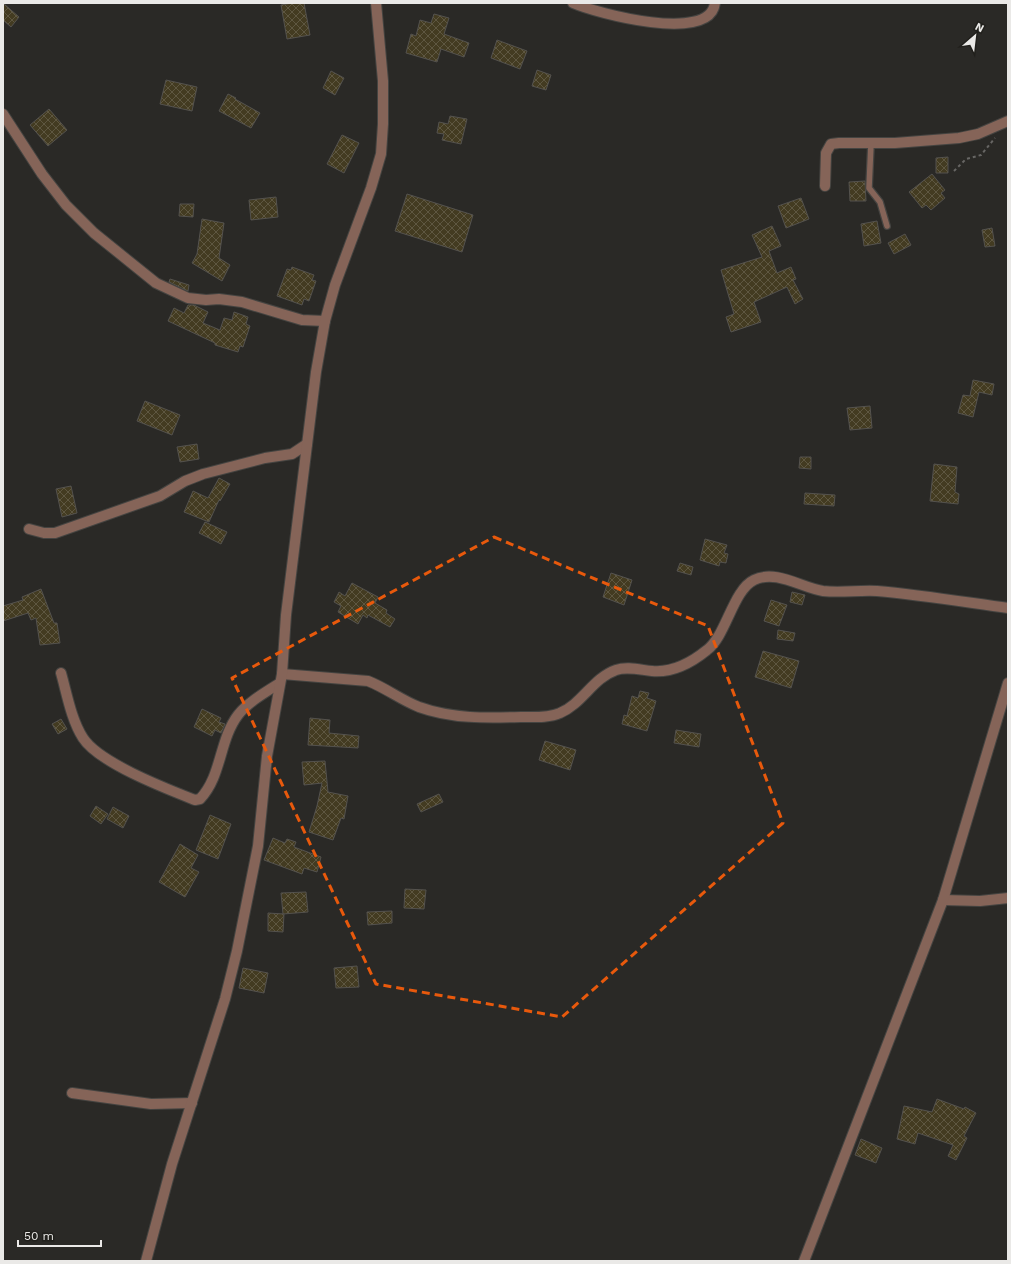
<svg xmlns="http://www.w3.org/2000/svg" width="1011" height="1264" viewBox="0 0 1011 1264" font-family="'Work Sans',sans-serif">
<defs>
<pattern id="building-cross-hatch" width="8" height="8" patternUnits="userSpaceOnUse"><rect width="8" height="8" fill="#433b21"/><path d="M0 0l8 8M0 8l8-8" fill="none" stroke="#5e5741"/></pattern>
</defs>
<rect width="100%" height="100%" fill="#2a2926"/>
<!-- building -->
<g fill="url(#building-cross-hatch)" stroke="#54524e">
<polygon points="3,3 19,17 11,27 3,20"/>
<polygon points="292,3 304,3 310,35 287,39 281,5"/>
<polygon points="434,14 449,18 444,34 469,43 464,57 441,49 437,62 406,53 411,34 416,36 420,20 431,23"/>
<polygon points="497,40 527,51 520,69 491,58"/>
<polygon points="537,70 551,75 546,90 532,86"/>
<polygon points="331,71 344,78 335,95 323,88"/>
<polygon points="166,80 197,87 192,111 160,104"/>
<polygon points="228,94 236,98 235,99 260,113 251,128 219,111"/>
<polygon points="49,109 67,130 48,146 30,125"/>
<polygon points="450,116 467,119 461,144 442,140 444,134 437,133 439,122 448,124"/>
<polygon points="342,135 359,143 344,173 327,164"/>
<polygon points="948,157 948,173 936,173 936,158"/>
<polygon points="932,174 945,190 941,193 945,198 931,210 926,205 922,208 909,192"/>
<polygon points="865,181 866,201 850,201 849,182"/>
<polygon points="407,194 473,215 462,252 395,231"/>
<polygon points="276,197 278,217 251,220 249,200"/>
<polygon points="801,198 809,219 786,228 778,206"/>
<polygon points="180,204 194,204 193,217 179,216"/>
<polygon points="202,219 224,223 219,258 230,265 222,281 192,263 197,254"/>
<polygon points="877,221 881,243 864,246 861,224"/>
<polygon points="772,226 781,246 769,251 777,273 791,267 796,279 793,280 803,299 795,304 787,287 754,302 761,322 731,332 726,317 734,314 721,270 762,257 752,235"/>
<polygon points="992,228 995,246 985,247 982,230"/>
<polygon points="905,234 911,245 894,254 888,243"/>
<polygon points="292,267 314,275 312,280 316,281 309,301 304,299 302,305 277,296 287,269 291,270"/>
<polygon points="170,279 189,285 188,291 169,282"/>
<polygon points="188,305 194,305 208,312 203,323 220,330 224,318 232,320 234,312 248,317 246,324 250,326 243,347 240,346 238,352 215,345 215,343 168,321 174,308 184,313"/>
<polygon points="973,380 994,384 992,395 979,392 973,417 958,413 963,395 970,396"/>
<polygon points="145,401 180,415 172,435 137,421"/>
<polygon points="870,406 872,428 850,430 847,408"/>
<polygon points="197,444 199,459 180,462 177,447"/>
<polygon points="800,457 811,457 811,469 799,468"/>
<polygon points="934,464 957,467 955,492 959,494 958,504 930,501"/>
<polygon points="219,478 230,484 220,501 219,500 209,522 184,512 193,491 208,498"/>
<polygon points="71,486 77,513 62,517 56,489"/>
<polygon points="805,493 835,495 834,506 804,504"/>
<polygon points="205,522 227,532 221,544 199,533"/>
<polygon points="705,539 727,545 724,553 728,554 726,563 720,562 719,566 700,560"/>
<polygon points="680,563 693,567 691,575 677,571"/>
<polygon points="611,573 632,580 624,605 603,597"/>
<polygon points="352,583 378,597 375,603 387,610 386,613 395,619 390,627 368,615 367,618 363,615 358,624 338,612 341,606 334,602 339,592 345,596"/>
<polygon points="41,589 54,623 57,623 60,643 40,645 36,618 31,620 28,613 3,621 3,606 23,600 22,597"/>
<polygon points="792,592 805,595 802,605 790,602"/>
<polygon points="771,600 787,605 779,626 764,621"/>
<polygon points="778,630 795,633 793,641 777,639"/>
<polygon points="763,651 799,661 791,688 755,677"/>
<polygon points="640,691 649,693 647,698 656,701 647,731 622,724 624,715 627,716 632,696 638,698"/>
<polygon points="202,709 221,718 219,722 225,724 221,733 215,730 212,736 194,727"/>
<polygon points="310,718 330,720 329,733 359,736 358,748 308,745"/>
<polygon points="61,719 67,729 58,734 52,724"/>
<polygon points="676,730 701,734 699,747 674,743"/>
<polygon points="545,741 576,750 570,770 539,760"/>
<polygon points="325,761 328,792 348,796 344,819 341,818 333,840 309,832 317,806 322,783 304,785 302,762"/>
<polygon points="439,794 443,802 421,812 417,804"/>
<polygon points="96,806 108,814 101,824 90,816"/>
<polygon points="113,807 129,816 123,828 107,819"/>
<polygon points="210,815 231,824 218,859 196,850"/>
<polygon points="273,838 285,843 287,839 296,842 294,847 321,857 317,872 304,868 302,874 264,860"/>
<polygon points="180,844 198,855 191,868 199,872 185,897 159,882"/>
<polygon points="405,889 426,890 424,909 404,908"/>
<polygon points="306,892 308,912 283,914 281,893"/>
<polygon points="392,911 392,923 368,925 367,912"/>
<polygon points="268,913 284,914 283,932 268,931"/>
<polygon points="357,966 359,987 336,988 334,968"/>
<polygon points="243,968 268,973 264,993 239,988"/>
<polygon points="937,1099 964,1109 965,1107 976,1113 964,1136 967,1138 956,1160 948,1156 953,1145 918,1133 915,1144 897,1139 904,1106 932,1112"/>
<polygon points="861,1139 882,1148 876,1163 855,1155"/>
</g>
<g fill="none" stroke-linecap="round" stroke-linejoin="round">
<defs>
<polyline id="lane" points="871,144 869,188 880,202 887,226"/>
<g id="street">
<path d="M573,3C596,13 710,44 715,3"/>
<polyline points="3,114 42,174 66,205 94,233 156,283 188,298 206,300 219,299 242,302 302,320 325,321"/>
<polyline points="825,186 826,153 831,144 839,143 895,143 959,138 978,134 1008,121"/>
<polyline points="29,529 44,533 55,533 160,496 185,481 203,474 265,458 292,454 307,444"/>
<path d="M61,673C67,694 71,719 83,738C99,763 167,789 195,800L200,799C222,776 219,740 238,715C248,702 266,692 280,683"/>
<path d="M282,674L368,681C386,688 401,700 419,707C452,719 487,718 521,717C534,717 549,718 560,713C582,704 593,678 616,670C627,666 641,670 652,671C673,673 691,663 707,650C726,636 733,590 754,580C776,569 802,588 823,591C841,593 859,590 877,591C921,595 964,602 1008,608"/>
<polyline points="943,900 980,901 1008,898"/>
<polyline points="72,1093 151,1104 192,1103"/>
<polyline points="146,1261 172,1164 225,999 237,951 258,846 267,756 282,674 286,615 316,372 325,321 335,285 371,188 381,154 383,124 383,81 376,3"/>
<polyline points="804,1261 943,900 1008,683"/>
</g>
</defs>
<!-- lane casing -->
<use href="#lane" stroke="#454441" stroke-width="8"/>
<!-- street casing -->
<use href="#street" stroke="#454441" stroke-width="12"/>
<!-- path -->
<polyline stroke="#676664" stroke-width="2" stroke-dasharray="3 3" stroke-linecap="butt" points="954,171 966,159 981,155 995,138"/>
<!-- lane -->
<use href="#lane" stroke="#856458" stroke-width="5.5"/>
<!-- street -->
<use href="#street" stroke="#856458" stroke-width="10"/>
</g>
<!-- marked area -->
<path fill="none" stroke="#e8590c" stroke-width="3" stroke-dasharray="8 5" stroke-linejoin="round" d="M494,537L708,626L783,823L562,1017L376,984L232,678Z"/>
<!-- border -->
<rect width="1011" height="1264" fill="none" stroke="#eae9e7" stroke-width="8"/>
<!-- north arrow -->
<g transform="translate(975 36) rotate(28)" stroke="#21201c" stroke-width="3" paint-order="stroke">
<path d="M0-3L7 15L0 10L-7 15Z" fill="#eae9e7"/>
<text y="-6" font-size="11" font-weight="bold" text-anchor="middle" fill="#eae9e7">N</text>
</g>
<!-- scale -->
<path d="M18 1240v6h83v-6" fill="none" stroke="#eae9e7" stroke-width="2"/>
<text x="24" y="1240" font-size="12" fill="#eae9e7" stroke="#21201c" stroke-width="3" paint-order="stroke">50 m</text>
</svg>
